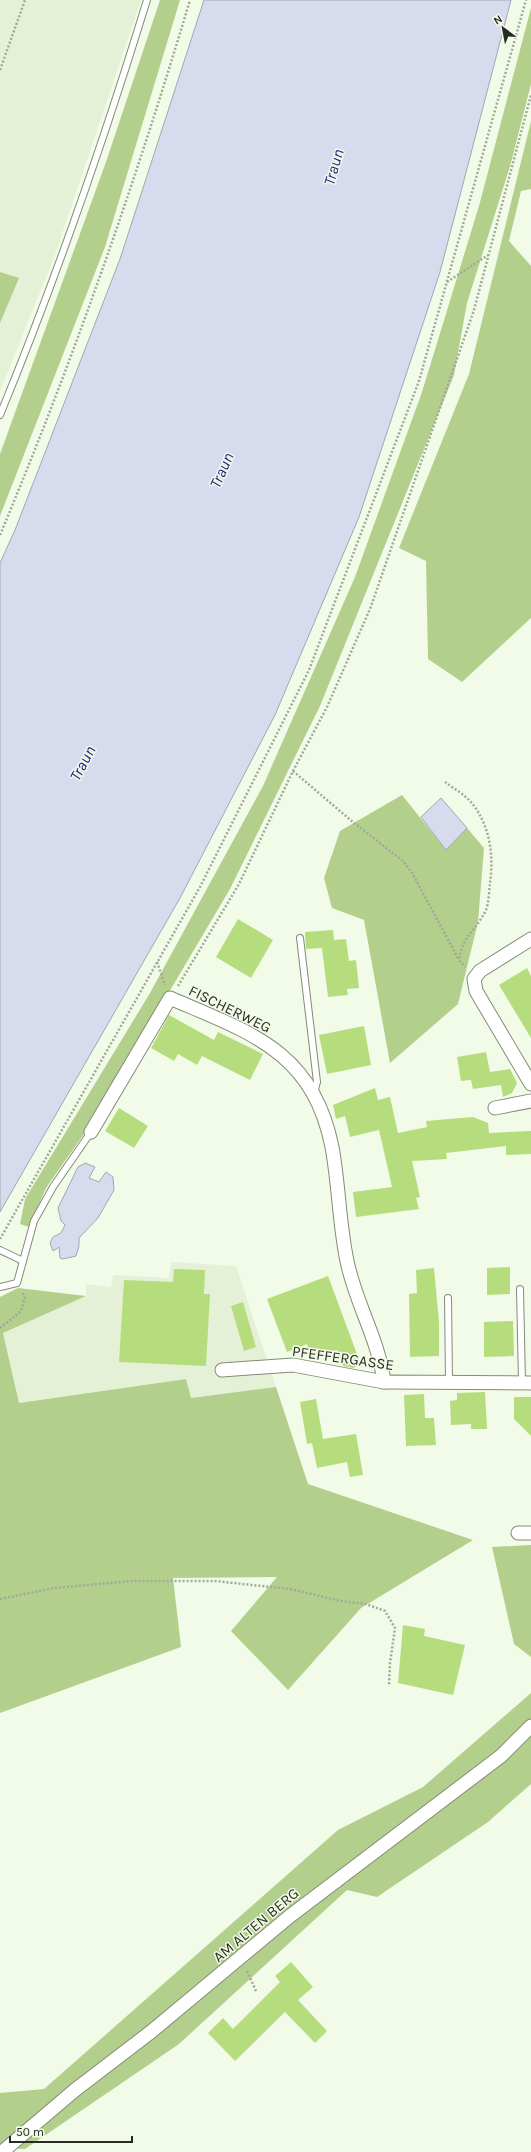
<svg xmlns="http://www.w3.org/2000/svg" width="531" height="2152" viewBox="0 0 531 2152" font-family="Karla,sans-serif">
<rect width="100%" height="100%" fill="#f2fbe8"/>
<!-- built -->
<g fill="#e5f1d6">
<polygon points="0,0 141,0 54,258 0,391"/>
<polygon points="171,1262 236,1266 276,1387 191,1398 186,1379 19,1403 3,1333 86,1296 86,1284 111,1287 113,1275 169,1278"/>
</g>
<!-- green -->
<g fill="#b3cf8c">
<polygon points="160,0 180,0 105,247 0,516 0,454 106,162"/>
<polygon points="531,8 531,84 511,163 467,303 454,375 320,706 230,889 93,1121 46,1188 29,1227 20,1224 25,1199 150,993 263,786 355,577 422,392 479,206"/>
<polygon points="531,121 531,189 521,191 509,241 531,266 531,618 462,682 428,659 426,561 399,548 469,374"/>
<polygon points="0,272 19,278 0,323"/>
<polygon points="402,795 446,850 467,828 484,848 478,922 458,1004 390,1063 364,920 332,908 324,878 340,831"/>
<polygon points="18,1288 86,1296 3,1333 19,1403 186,1379 191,1398 276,1387 308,1484 473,1540 361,1608 288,1690 231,1631 277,1577 173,1578 181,1647 0,1713 0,1297"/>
<polygon points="531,1545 531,1657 514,1644 492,1547"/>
<polygon points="531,1693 531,1784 488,1822 377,1897 347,1890 179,2044 25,2149 0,2148 0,2093 44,2089 338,1830 423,1787"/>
</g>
<!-- water -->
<g fill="#d7dbee" stroke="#a2a6b1">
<polygon points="204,0 511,0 440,272 359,517 275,715 180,898 0,1212 0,563 15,530 120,259"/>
<polygon points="441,798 467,828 446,850 421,817"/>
<polygon points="85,1163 95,1167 89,1178 99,1182 106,1172 113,1177 114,1190 98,1218 79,1238 79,1246 76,1256 63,1259 60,1258 59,1247 53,1251 50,1243 53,1237 61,1233 65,1225 61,1221 58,1208 78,1167"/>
</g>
<!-- building -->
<g fill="#b6dd7d">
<polygon points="238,919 273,940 251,978 216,957"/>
<polygon points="333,930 334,940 346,939 349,961 356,960 359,988 347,989 348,995 328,997 322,948 306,949 305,932"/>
<polygon points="527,968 531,976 531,1038 499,985"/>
<polygon points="169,1015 214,1040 218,1032 263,1054 250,1080 202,1056 197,1065 178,1054 174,1061 151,1048"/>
<polygon points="364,1026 371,1065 327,1074 319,1035"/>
<polygon points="486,1052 490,1072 510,1069 517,1083 512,1093 503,1097 501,1085 473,1089 471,1080 461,1081 457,1057"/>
<polygon points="375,1088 378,1100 390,1097 398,1133 427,1127 426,1121 473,1117 488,1123 489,1133 531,1131 531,1154 506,1155 506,1146 446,1153 447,1159 412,1161 420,1197 416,1198 419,1209 356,1217 353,1192 392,1187 379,1130 350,1137 345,1116 336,1119 333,1105"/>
<polygon points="119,1108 148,1126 134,1148 105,1131"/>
<polygon points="510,1267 510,1294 487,1295 487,1268"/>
<polygon points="434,1268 439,1322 439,1356 410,1357 409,1294 417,1293 416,1270"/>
<polygon points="174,1269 205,1270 204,1294 210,1294 206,1366 119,1362 124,1280 173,1282"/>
<polygon points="328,1276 361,1365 353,1368 343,1366 337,1350 310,1357 307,1344 287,1352 267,1299"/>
<polygon points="243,1302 256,1347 244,1351 231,1306"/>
<polygon points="513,1321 514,1356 484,1357 484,1322"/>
<polygon points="485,1392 487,1429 471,1429 471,1424 451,1425 450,1401 457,1400 457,1393"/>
<polygon points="424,1394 425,1418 434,1418 436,1445 406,1446 404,1395"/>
<polygon points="514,1397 531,1397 531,1436 514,1419"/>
<polygon points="316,1399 323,1439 356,1434 363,1475 350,1477 347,1462 317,1468 312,1443 307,1444 300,1402"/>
<polygon points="403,1625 425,1629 424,1636 465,1645 453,1695 398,1683"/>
<polygon points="291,1962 313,1987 298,2000 327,2031 315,2043 285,2012 235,2061 208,2033 223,2018 233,2029 280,1982 275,1976"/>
</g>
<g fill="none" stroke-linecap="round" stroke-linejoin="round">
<defs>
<g id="service">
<path d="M0,415C56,279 104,140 147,0"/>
<polyline points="300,938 317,1082 314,1093"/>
<polyline points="0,1250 23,1261"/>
<polyline points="0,1287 17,1283 34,1221 53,1187 91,1132"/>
<polyline points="520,1289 522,1383"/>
<polyline points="448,1298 449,1382"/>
</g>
<g id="minor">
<polyline points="531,939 480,971 474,979 476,991 531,1084"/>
<polyline points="495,1108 531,1101"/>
<path d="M91,1132L170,998C251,1033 313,1051 332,1147C339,1185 339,1223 347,1261C355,1302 379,1340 384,1382"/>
<polyline points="222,1370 293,1365 384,1382 531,1383"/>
<polyline points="518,1533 531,1533"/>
<polyline points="2,2152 75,2090 152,2031 290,1916 501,1756 531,1726"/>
</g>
</defs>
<!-- service casing -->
<use href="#service" stroke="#838b7a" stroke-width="8"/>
<!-- minor casing -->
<use href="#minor" stroke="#838b7a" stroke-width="15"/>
<!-- path -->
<g stroke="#a1a89a" stroke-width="2.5" stroke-dasharray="2 2" stroke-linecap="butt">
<polyline points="0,70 25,0"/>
<polyline points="447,282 488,255"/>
<path d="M0,535C73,361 136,181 190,0"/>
<polyline points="293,771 354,823 403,861 411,871 459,960"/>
<path d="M445,782C453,788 464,794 471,802C490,825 494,855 490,883C489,891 489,902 486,910C476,931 462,936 459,960L465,967"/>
<polyline points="157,962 165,985"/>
<polyline points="178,986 239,884 293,771 327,707 370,609 474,310 531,95"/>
<polyline points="0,1239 200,887 309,670 419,381 526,0"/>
<polyline points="0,1328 21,1311 25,1297 22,1292"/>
<polyline points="0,1599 54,1588 132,1581 215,1581 290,1589 341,1601 366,1604 385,1611 395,1628 390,1663 389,1685"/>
<polyline points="247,1971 256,1991"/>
</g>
<!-- service -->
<use href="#service" stroke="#fff" stroke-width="6"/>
<!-- minor -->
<use href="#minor" stroke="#fff" stroke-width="13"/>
</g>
<g text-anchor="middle" stroke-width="3" stroke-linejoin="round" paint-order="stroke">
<!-- street labels -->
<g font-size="15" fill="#282b24" stroke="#f2fbe8">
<text transform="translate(230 1009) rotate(26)" y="5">FISCHERWEG</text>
<text transform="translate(343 1358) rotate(8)" y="5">PFEFFERGASSE</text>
<text transform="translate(256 1925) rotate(-40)" y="5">AM ALTEN BERG</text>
</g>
<!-- water labels -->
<g font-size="16" font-style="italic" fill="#251d82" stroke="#f2fbe8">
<text transform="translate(333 167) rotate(-74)" y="6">Traun</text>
<text transform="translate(221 470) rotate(-66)" y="6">Traun</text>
<text transform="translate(82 763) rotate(-62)" y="6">Traun</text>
</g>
</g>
<!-- north arrow -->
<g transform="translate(503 28) rotate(328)" stroke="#f2fbe8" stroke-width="3" paint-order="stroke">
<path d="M0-3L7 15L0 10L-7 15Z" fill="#282b24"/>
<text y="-6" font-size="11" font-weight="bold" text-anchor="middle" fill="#282b24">N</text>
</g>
<!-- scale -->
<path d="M10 2136v6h122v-6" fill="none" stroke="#282b24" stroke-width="2"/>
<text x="16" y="2136" font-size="12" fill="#282b24" stroke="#f2fbe8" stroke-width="3" paint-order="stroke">50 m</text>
</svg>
